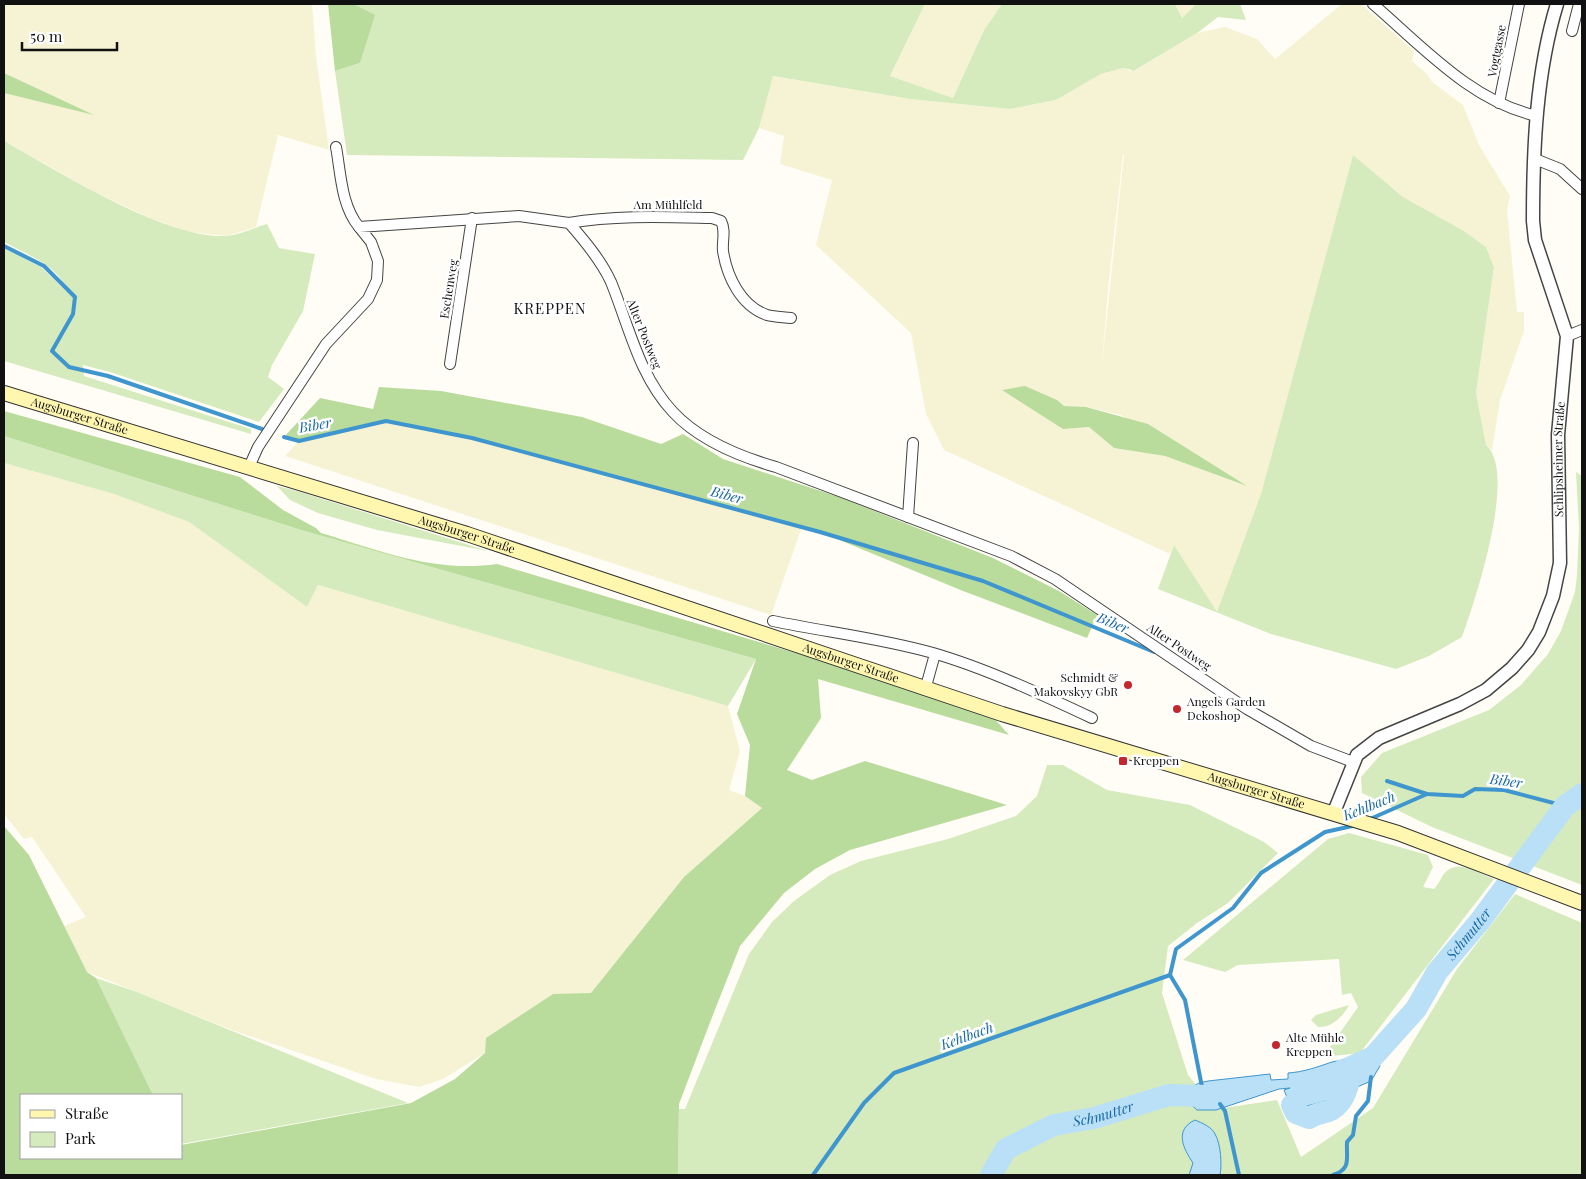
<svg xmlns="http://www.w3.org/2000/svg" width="1586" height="1179" viewBox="0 0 1586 1179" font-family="'Playfair Display',serif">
<rect width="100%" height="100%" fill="#fffdf5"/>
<!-- farmland -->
<g fill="#f6f3d4" fill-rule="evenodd">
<polygon points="4,4 312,4 316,56 329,150 278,135 256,227 227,236 190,232 150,218 95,192 4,141 4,93 91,114 4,73"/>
<polygon points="925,4 1002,4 984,30 953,98 890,76"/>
<polygon points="1175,4 1196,4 1182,18"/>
<path d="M1342,4H1361L1414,51L1412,61L1427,74L1432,82L1463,105L1479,145L1510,196L1507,210L1517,312H1524V331L1500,400L1492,450L1486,445L1476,393L1494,267L1486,247L1464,231L1403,197L1353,155L1261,494L1217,613L1174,545L1170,554L944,450L926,414L911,333L816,245L832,180L780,164L784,136L759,128L772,76L910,99L1010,109L1056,100L1101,74L1123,68L1133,72L1197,33L1225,27L1257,39L1275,59ZM1123,154H1124L1102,364L1108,289ZM1057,400L1064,406L1086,407L1121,415L1244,485L1165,456L1114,448L1089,427L1063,429Z"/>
<polygon points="386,421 472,438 802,527 771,615 285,456 299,441"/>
<polygon points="4,463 114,494 189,522 307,607 318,585 728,706 740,751 729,790 745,796 762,808 684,877 591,994 553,994 487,1038 485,1053 443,1079 419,1087 376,1079 232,1030 87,972 64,926 86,917 32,837 24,839 4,814"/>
</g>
<!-- green -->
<g fill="#d5ebbd">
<polygon points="354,4 925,4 890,76 953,98 984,30 1002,4 1175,4 1182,18 1196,4 1240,4 1246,20 1218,17 1197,33 1132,72 1132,70 1123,68 1101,74 1056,100 1010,109 910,99 773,76 759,128 743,160 347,155 335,71 360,63 374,15"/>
<path d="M4,141C58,171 165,239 226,236C239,235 254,228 267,224L279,248L315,254L303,311L272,365L268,377L284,389L259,422L110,372L83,365L84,376L251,429V434L4,361V248L41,267L67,292C60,266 26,254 4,242Z"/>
<path d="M1353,155L1403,197L1464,231L1486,247L1494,267L1476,393L1486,445C1518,472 1475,601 1462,637L1429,656L1396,669L1271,634L1158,589L1174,545L1217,612L1261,494Z"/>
<polygon points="4,436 301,530 756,659 728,706 318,585 307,607 189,522 114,494 4,463"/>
<polygon points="1576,472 1582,476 1582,885 1432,827 1362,793 1361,777 1382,753 1489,710 1521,685 1548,654 1561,631 1575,592 1577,575 1579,528"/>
<polygon points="277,486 297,491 488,551 377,530 318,513 290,500"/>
<polygon points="1047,765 1063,765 1107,790 1190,805 1264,842 1278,853 1228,903 1197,923 1168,946 1162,993 1188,1075 1216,1109 1277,1100 1301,1157 1373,1108 1457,969 1515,894 1582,923 1582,1175 678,1175 679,1109 685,1109 749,954 772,922 794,901 830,875 861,861 948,839 1016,816 1037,796"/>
<path d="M1349,833L1428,855L1433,867L1423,887L1434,889C1438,885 1440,880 1443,875C1456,857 1478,873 1494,879L1360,1053L1323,1057L1358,1007L1351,993L1342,995L1339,959L1238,965L1225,972L1183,960L1328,839Z"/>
<polygon points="96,978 137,992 408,1103 181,1144 181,1095 153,1095"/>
<path d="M1349,1005C1343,1017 1331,1028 1318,1027L1311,1020L1316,1015Z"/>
</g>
<!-- forest -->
<g fill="#b9dc9c">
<polygon points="328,4 354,4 375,15 360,63 335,71"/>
<polygon points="4,73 94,115 4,93"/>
<polygon points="1025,386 1057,400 1064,406 1086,407 1148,424 1247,486 1165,456 1114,448 1089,427 1063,429 1002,390"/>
<polygon points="379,387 441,391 582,417 661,444 683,434 723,459 839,497 993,558 1059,591 1097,615 1087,638 963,591 820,532 472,438 386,421 299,441 284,437 320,398 373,409"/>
<path d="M4,411L240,477L283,510L316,528L321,533C381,551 434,573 497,564L853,670L994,718L1009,735L818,679L821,718L787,770L812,780L865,761L1007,805L850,850L815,869L784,893L740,946L709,1025L679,1104L678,1175H4V826L29,855L87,972L96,978L153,1095H21V1158H181V1145L411,1103L455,1079L485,1053L486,1038L553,994L591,993L684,877L762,808L745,796L750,745L737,714L756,659L301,530L4,436Z"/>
</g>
<!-- water -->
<g fill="#b9e0f7" stroke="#3f96cf">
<path d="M1367,1053L1377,1059L1380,1066L1371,1081L1323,1102L1302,1107L1289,1102L1284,1090L1290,1088L1279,1089L1216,1110H1197L1184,1098L1177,1095L1199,1083L1208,1081L1270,1074L1271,1080L1288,1079V1073C1304,1072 1317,1067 1332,1062C1345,1059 1355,1060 1367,1053Z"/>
<path d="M1195,1120C1202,1123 1212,1127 1215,1134C1221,1144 1222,1165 1220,1175H1189L1193,1163C1183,1148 1174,1130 1195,1120Z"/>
</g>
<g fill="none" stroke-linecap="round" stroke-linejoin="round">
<!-- stream -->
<g stroke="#3f96cf" stroke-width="4">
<polyline points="4,246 44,266 75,297 73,314 52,351 69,367 108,376 262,429"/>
<polyline points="284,437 299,441 386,421 472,438 820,532 983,581 1154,652"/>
<polyline points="1387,781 1427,794 1463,796 1475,789 1504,790 1565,806"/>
<polyline points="1370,819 1427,794"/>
<polyline points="1170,975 1185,1000 1202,1087"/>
<polyline points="1220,1104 1225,1111 1239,1175"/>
<polyline points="813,1175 864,1103 894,1073 1170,975 1176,949 1233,908 1261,873 1325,832 1357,825"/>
<path d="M1333,1175C1352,1169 1346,1158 1347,1142L1353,1135L1356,1116L1368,1101L1371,1077"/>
</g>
<!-- river -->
<g stroke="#b9e0f7" stroke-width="22">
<path id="s1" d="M1347,1069L1373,1057L1416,1009L1437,972L1480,921L1565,806L1582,794"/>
<path d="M1292,1105L1296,1113L1309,1118C1318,1112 1323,1114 1331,1110C1346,1101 1349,1083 1351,1068L1343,1070"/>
<path id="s2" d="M991,1175L1006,1149L1054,1125L1094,1118L1169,1095L1207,1096"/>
</g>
<defs>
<g id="minor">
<path d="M1373,4C1423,47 1471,101 1537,116"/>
<polyline points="1572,31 1579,4"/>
<polyline points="1499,103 1519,4"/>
<path d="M336,147C341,174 341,205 359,227"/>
<polyline points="1535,159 1560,169 1582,189"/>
<path d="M569,223C616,215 664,217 712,218L721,221C726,231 722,240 723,251C727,277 741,306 767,315C774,317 783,317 791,318"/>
<polyline points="1567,336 1582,330"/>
<polyline points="450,364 472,218"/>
<path d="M249,467L258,447L326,344L368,299L377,280L378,261L371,242L359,227L519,216L569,223C584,240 601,260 611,282C629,326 639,376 673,412C699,440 741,457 776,467L1011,556L1055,579L1247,709L1311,746L1353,762"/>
<polyline points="908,517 913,443"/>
<path d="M773,621C826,632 880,638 933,653C985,668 1043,695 1092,718"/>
<polyline points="925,690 935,654"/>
</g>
<g id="tertiary">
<path id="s3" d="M1334,812L1357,755L1379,738L1460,704L1486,690L1512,668L1528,650L1539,632L1553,596L1560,563L1558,435L1567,336L1535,240L1533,221C1533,149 1536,73 1557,4"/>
</g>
<g id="secondary">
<path id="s4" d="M4,393L467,534L1002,714L1398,833L1582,903"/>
</g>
</defs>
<!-- minor casing -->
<use href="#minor" stroke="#444" stroke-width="12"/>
<!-- tertiary casing -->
<use href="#tertiary" stroke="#444" stroke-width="15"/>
<!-- secondary casing -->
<use href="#secondary" stroke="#333" stroke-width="16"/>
<!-- minor -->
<use href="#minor" stroke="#fff" stroke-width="10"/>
<!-- tertiary -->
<use href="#tertiary" stroke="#fff" stroke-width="12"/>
<!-- secondary -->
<use href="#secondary" stroke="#fff6b0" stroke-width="14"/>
</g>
<!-- markers -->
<g fill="#c4262e" stroke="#fff" stroke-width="2">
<circle cx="1128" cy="685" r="5"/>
<circle cx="1177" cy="709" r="5"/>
<rect x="1118" y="756" width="10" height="10" rx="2.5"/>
<circle cx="1276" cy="1045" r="5"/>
</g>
<g text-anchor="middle" stroke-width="5" stroke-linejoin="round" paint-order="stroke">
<!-- street labels -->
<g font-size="12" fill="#111" stroke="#fff">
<text transform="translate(1497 51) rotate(-79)" y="4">Vogtgasse</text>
<text x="668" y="209">Am Mühlfeld</text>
<text transform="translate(449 289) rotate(-81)" y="4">Eschenweg</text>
<text transform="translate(644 334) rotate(68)" y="4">Alter Postweg</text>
<text dy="4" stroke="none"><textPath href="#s4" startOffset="79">Augsburger Straße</textPath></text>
<text dy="4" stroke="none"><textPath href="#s3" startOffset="462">Schlipsheimer Straße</textPath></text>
<text dy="4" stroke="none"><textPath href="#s4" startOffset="484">Augsburger Straße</textPath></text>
<text transform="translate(1179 647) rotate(34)" y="4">Alter Postweg</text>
<text dy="4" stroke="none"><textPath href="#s4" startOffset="889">Augsburger Straße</textPath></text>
<text dy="4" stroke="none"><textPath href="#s4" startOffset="1314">Augsburger Straße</textPath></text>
</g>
<!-- poi labels -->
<g font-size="12" fill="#111" stroke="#fff" text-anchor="start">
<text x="1118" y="682" text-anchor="end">Schmidt &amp;<tspan x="1118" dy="14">Makovskyy GbR</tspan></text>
<text x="1187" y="706">Angels Garden<tspan x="1187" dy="14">Dekoshop</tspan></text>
<text x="1133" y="765">Kreppen</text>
<text x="1286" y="1042">Alte Mühle<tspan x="1286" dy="14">Kreppen</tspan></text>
</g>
<!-- water labels -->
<g font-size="14" font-style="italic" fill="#1768a6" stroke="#fff">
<text transform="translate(315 425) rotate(-10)" y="5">Biber</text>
<text transform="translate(727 495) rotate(15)" y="5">Biber</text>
<text transform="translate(1113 623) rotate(23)" y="5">Biber</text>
<text transform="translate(1506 781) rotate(8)" y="5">Biber</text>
<text transform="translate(1369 806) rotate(-22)" y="5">Kehlbach</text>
<text dy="5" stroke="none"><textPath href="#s1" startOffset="185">Schmutter</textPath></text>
<text transform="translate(967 1036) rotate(-20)" y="5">Kehlbach</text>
<text dy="5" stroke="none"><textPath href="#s2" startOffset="134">Schmutter</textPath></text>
</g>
<!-- quarter labels -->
<g font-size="15" letter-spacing="1" fill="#111" stroke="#fff">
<text x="550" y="314">KREPPEN</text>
</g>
</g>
<!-- border -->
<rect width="1586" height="1179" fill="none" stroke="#111111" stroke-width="10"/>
<!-- legend -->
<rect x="20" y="1094" width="162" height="65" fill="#ffffff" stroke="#a0a0a0"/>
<rect x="30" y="1110" width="25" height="8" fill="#fff6b0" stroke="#a0a0a0"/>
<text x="65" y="1119" font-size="15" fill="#111111">Straße</text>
<rect x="30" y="1132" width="25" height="15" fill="#d5ebbd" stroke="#a0a0a0"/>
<text x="65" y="1144" font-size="15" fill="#111111">Park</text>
<!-- scale -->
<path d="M22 42v8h95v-8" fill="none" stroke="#111111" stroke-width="2.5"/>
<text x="30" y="42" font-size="15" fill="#111111" stroke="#ffffff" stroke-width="4" paint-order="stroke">50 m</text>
</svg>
